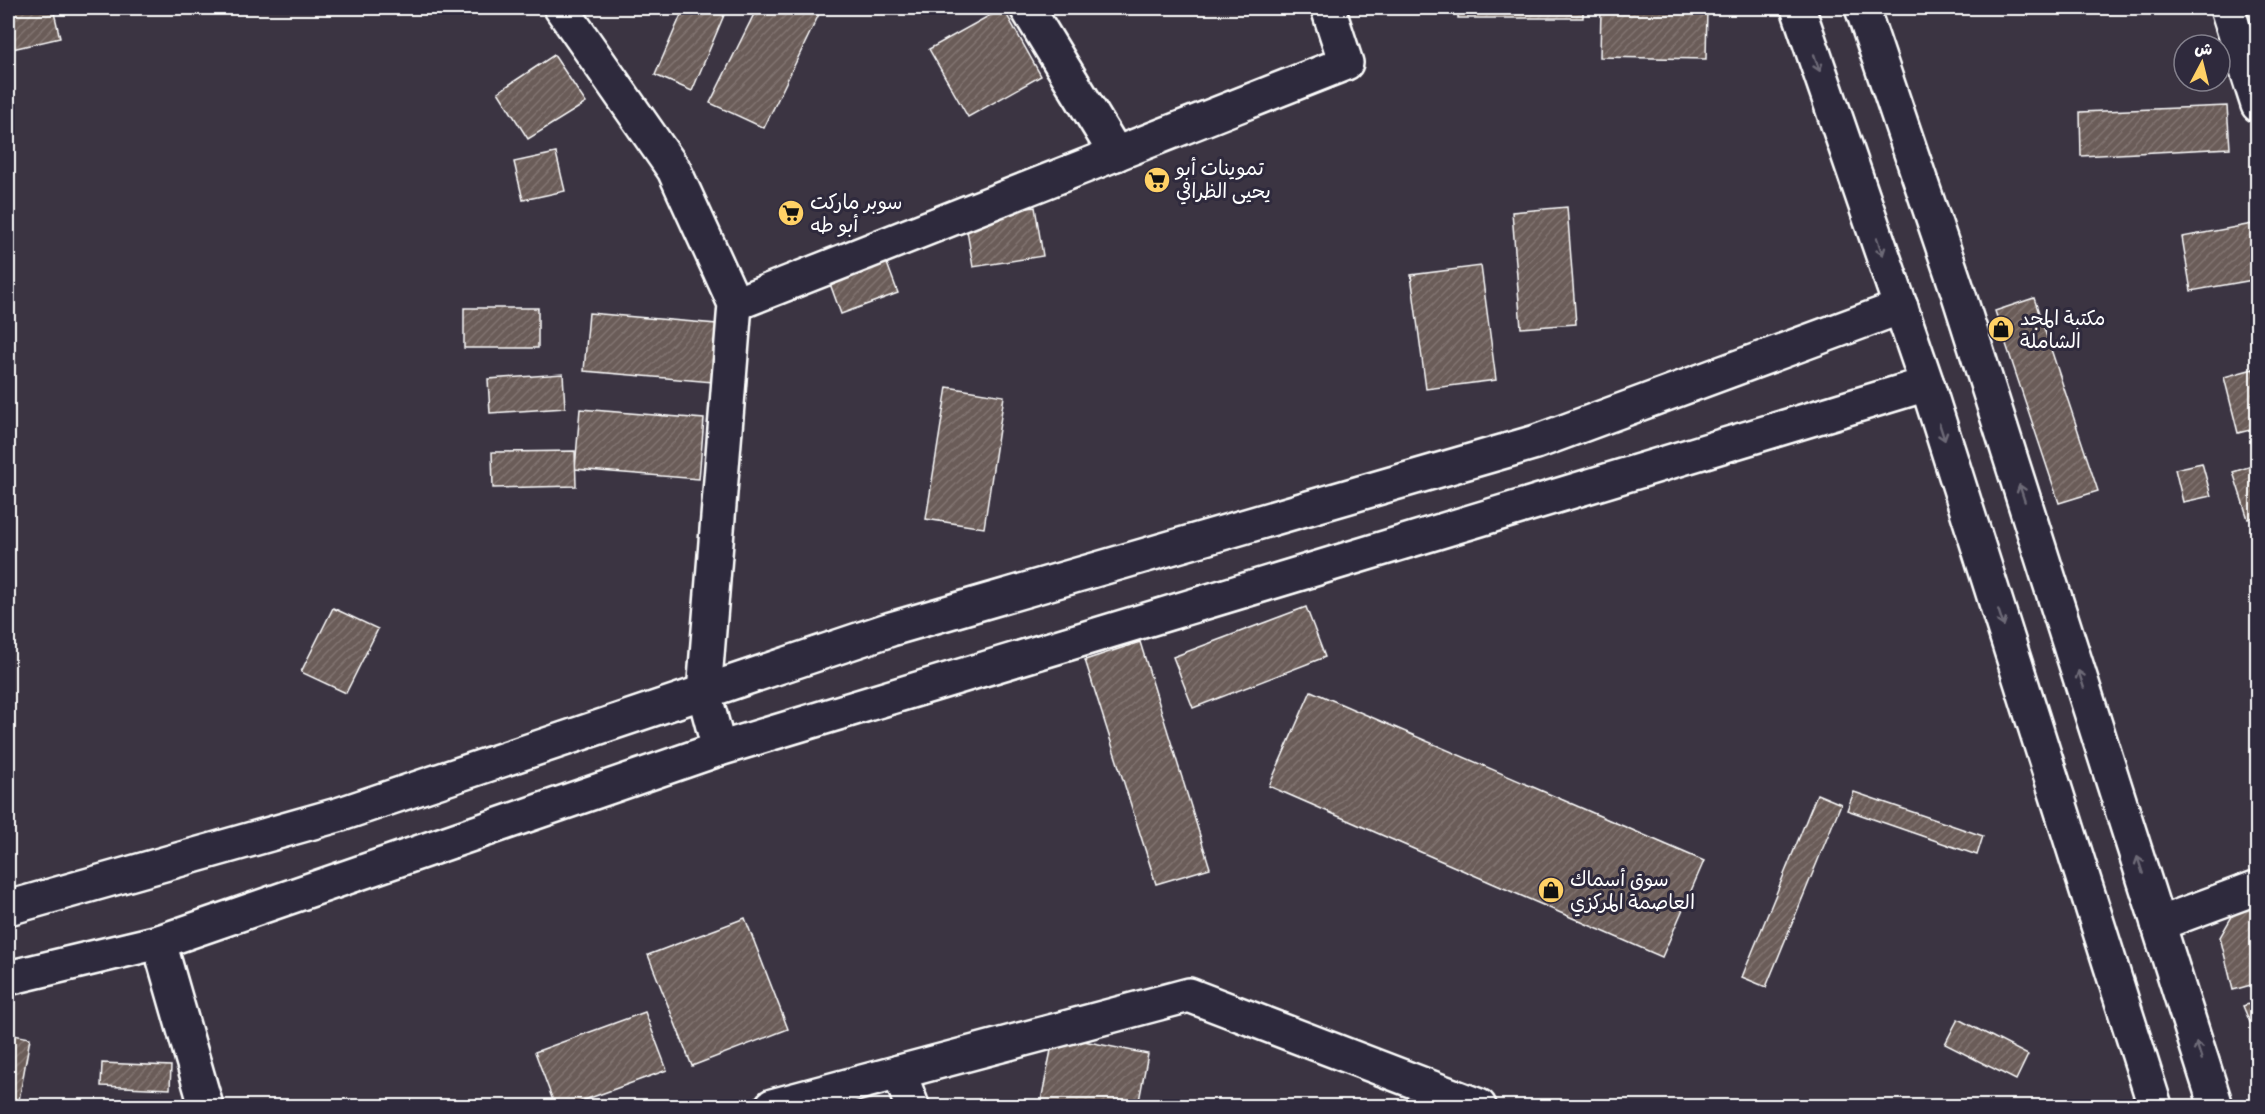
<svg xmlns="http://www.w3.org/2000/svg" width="2265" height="1114" viewBox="0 0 2265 1114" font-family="Dekko,'Playpen Sans Arabic',sans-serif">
<defs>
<pattern id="building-hatch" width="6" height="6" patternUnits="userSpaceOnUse" patternTransform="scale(1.5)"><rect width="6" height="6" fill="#6b5b58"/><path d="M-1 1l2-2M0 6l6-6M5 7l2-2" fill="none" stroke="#817471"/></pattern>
</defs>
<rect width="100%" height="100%" fill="#3b3442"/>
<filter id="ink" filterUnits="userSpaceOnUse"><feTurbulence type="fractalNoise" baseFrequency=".0167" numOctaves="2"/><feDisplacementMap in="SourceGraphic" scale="12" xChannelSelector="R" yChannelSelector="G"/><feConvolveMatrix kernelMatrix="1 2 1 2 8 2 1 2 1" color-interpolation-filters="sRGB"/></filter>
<g filter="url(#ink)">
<!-- building -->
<g fill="url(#building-hatch)" stroke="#fff" stroke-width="1.5">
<polygon points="8,8 53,8 60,38 8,50"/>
<polygon points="684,8 727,8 692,91 655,75"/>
<polygon points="757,8 822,8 764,128 710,103"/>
<polygon points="1003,8 1041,76 968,117 929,49"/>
<rect x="1458" y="8" width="125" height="10"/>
<polygon points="1601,8 1707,8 1706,59 1600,57"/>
<polygon points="2060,8 2180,8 2180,10 2060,15"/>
<polygon points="554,55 586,103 528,139 498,92"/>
<polygon points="2227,106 2230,148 2081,156 2080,112"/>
<polygon points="556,153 565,191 523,200 514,162"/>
<polygon points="1035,207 1043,256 973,267 965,218"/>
<polygon points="1567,207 1576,324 1521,328 1512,212"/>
<polygon points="2258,223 2258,279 2191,291 2182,237"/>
<polygon points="882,250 898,293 841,314 825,270"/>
<polygon points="1481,266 1496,380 1426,389 1411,275"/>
<polygon points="2034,298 2098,491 2059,503 1995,311"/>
<rect x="464" y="308" width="74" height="40"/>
<polygon points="589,313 717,324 713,382 584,371"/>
<polygon points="2253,369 2258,386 2258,428 2238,433 2224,377"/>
<polygon points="563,374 565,408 490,413 488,379"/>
<polygon points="947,387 1004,396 984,528 926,519"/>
<polygon points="580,409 704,419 699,479 575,469"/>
<polygon points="575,451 576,486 493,488 492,452"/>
<polygon points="2202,463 2211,496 2183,502 2175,469"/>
<polygon points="2258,464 2258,516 2248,519 2233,472"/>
<polygon points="1306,607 1325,657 1193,708 1173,657"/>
<polygon points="333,608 378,629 346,693 301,672"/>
<polygon points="1140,642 1210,868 1156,884 1085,660"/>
<polygon points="1311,691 1704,861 1662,957 1269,786"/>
<polygon points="1854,792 1983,836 1977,855 1847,810"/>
<polygon points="1817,794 1841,804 1766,987 1742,977"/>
<polygon points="2258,893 2258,983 2233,990 2220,937 2242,899"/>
<polygon points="745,918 788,1029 692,1066 648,955"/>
<polygon points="2258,1001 2258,1041 2243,1006"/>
<polygon points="645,1012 667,1070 568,1106 555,1106 535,1052"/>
<polygon points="1958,1019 2028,1055 2016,1080 1945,1044"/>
<polygon points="8,1034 30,1038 18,1106 8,1106"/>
<polygon points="1054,1035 1148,1054 1138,1106 1040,1106"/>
<polygon points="102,1063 171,1066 170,1089 101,1086"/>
</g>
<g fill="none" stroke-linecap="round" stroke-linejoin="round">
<defs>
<g id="street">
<polyline points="561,8 674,170 735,304 704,693 719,749"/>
<polyline points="1027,8 1116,154"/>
<polyline points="2227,8 2258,105"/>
<polyline points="735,304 1346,63 1328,8"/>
<polyline points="8,908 341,814 891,629 1536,442 1901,307"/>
<polyline points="2158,924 2258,887"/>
<polyline points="159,942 206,1106"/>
<polyline points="8,978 159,942 719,749 1927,384"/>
<polyline points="899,1072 912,1106"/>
<polyline points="772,1106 1189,995 1479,1106"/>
</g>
<g id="secondary">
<polyline points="1798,8 1927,384 2155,1106"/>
<polyline points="1862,8 1956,286 2216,1106"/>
</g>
</defs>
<!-- street casing -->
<use href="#street" stroke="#fff" stroke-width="38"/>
<!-- secondary casing -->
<use href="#secondary" stroke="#fff" stroke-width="38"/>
<!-- street -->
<use href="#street" stroke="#2f2a3d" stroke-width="33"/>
<!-- secondary -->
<use href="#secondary" stroke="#2f2a3d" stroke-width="33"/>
</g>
<!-- one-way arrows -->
<defs><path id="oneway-shaft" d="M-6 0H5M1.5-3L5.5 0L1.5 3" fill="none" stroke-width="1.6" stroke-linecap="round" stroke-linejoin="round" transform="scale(1.5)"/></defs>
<g stroke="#6d6a77">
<use href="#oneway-shaft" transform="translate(1817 63) rotate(71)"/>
<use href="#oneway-shaft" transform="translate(1880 247) rotate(71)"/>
<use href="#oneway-shaft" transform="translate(1942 432) rotate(72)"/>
<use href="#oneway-shaft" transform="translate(2022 493) rotate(-108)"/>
<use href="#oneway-shaft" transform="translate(2001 618) rotate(72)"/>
<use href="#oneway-shaft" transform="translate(2081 679) rotate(-108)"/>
<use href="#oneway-shaft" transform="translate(2140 865) rotate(-108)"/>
<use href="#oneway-shaft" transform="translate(2199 1051) rotate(-108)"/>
</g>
</g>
<!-- icons -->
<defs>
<symbol id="supermarket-disc" viewBox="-11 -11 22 22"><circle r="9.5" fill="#ffd166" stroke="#2f2a3d"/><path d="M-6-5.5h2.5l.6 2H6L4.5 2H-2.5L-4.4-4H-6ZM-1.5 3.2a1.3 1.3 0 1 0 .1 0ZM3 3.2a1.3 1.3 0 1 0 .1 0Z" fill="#111"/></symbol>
<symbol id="shop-disc" viewBox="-11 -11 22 22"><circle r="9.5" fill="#ffd166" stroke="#2f2a3d"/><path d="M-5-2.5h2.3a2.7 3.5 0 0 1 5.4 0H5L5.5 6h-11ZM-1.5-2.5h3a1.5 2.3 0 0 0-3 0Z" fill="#111"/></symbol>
</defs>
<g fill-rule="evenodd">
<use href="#supermarket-disc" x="1142" y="165" width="30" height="30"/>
<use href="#supermarket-disc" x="776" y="198" width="30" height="30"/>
<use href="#shop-disc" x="1986" y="314" width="30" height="30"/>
<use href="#shop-disc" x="1536" y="875" width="30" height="30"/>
</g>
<g text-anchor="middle" stroke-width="6" stroke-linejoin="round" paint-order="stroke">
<!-- poi labels -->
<g font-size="20" fill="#fff" stroke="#2f2a3d" text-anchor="start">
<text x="1176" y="175">تموينات أبو<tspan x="1176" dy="23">يحيى الظرافي</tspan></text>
<text x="810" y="209">سوبر ماركت<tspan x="810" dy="23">أبو طه</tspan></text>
<text x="2020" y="325">مكتبة المجد<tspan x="2020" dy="23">الشاملة</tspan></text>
<text x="1570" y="886">سوق أسماك<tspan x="1570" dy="23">العاصمة المركزي</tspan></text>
</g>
</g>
<!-- margin -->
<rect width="2265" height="1114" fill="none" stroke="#2f2a3d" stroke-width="30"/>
<rect x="15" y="15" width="2235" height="1084" fill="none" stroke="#fff" stroke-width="2" filter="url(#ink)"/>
<!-- north arrow -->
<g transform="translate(2202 63) rotate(7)"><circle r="28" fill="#2f2a3d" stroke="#827f8b" stroke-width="1.5"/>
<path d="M0-4.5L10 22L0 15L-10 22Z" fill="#ffd166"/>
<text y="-9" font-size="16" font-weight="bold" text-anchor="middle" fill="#ffffff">ش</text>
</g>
</svg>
